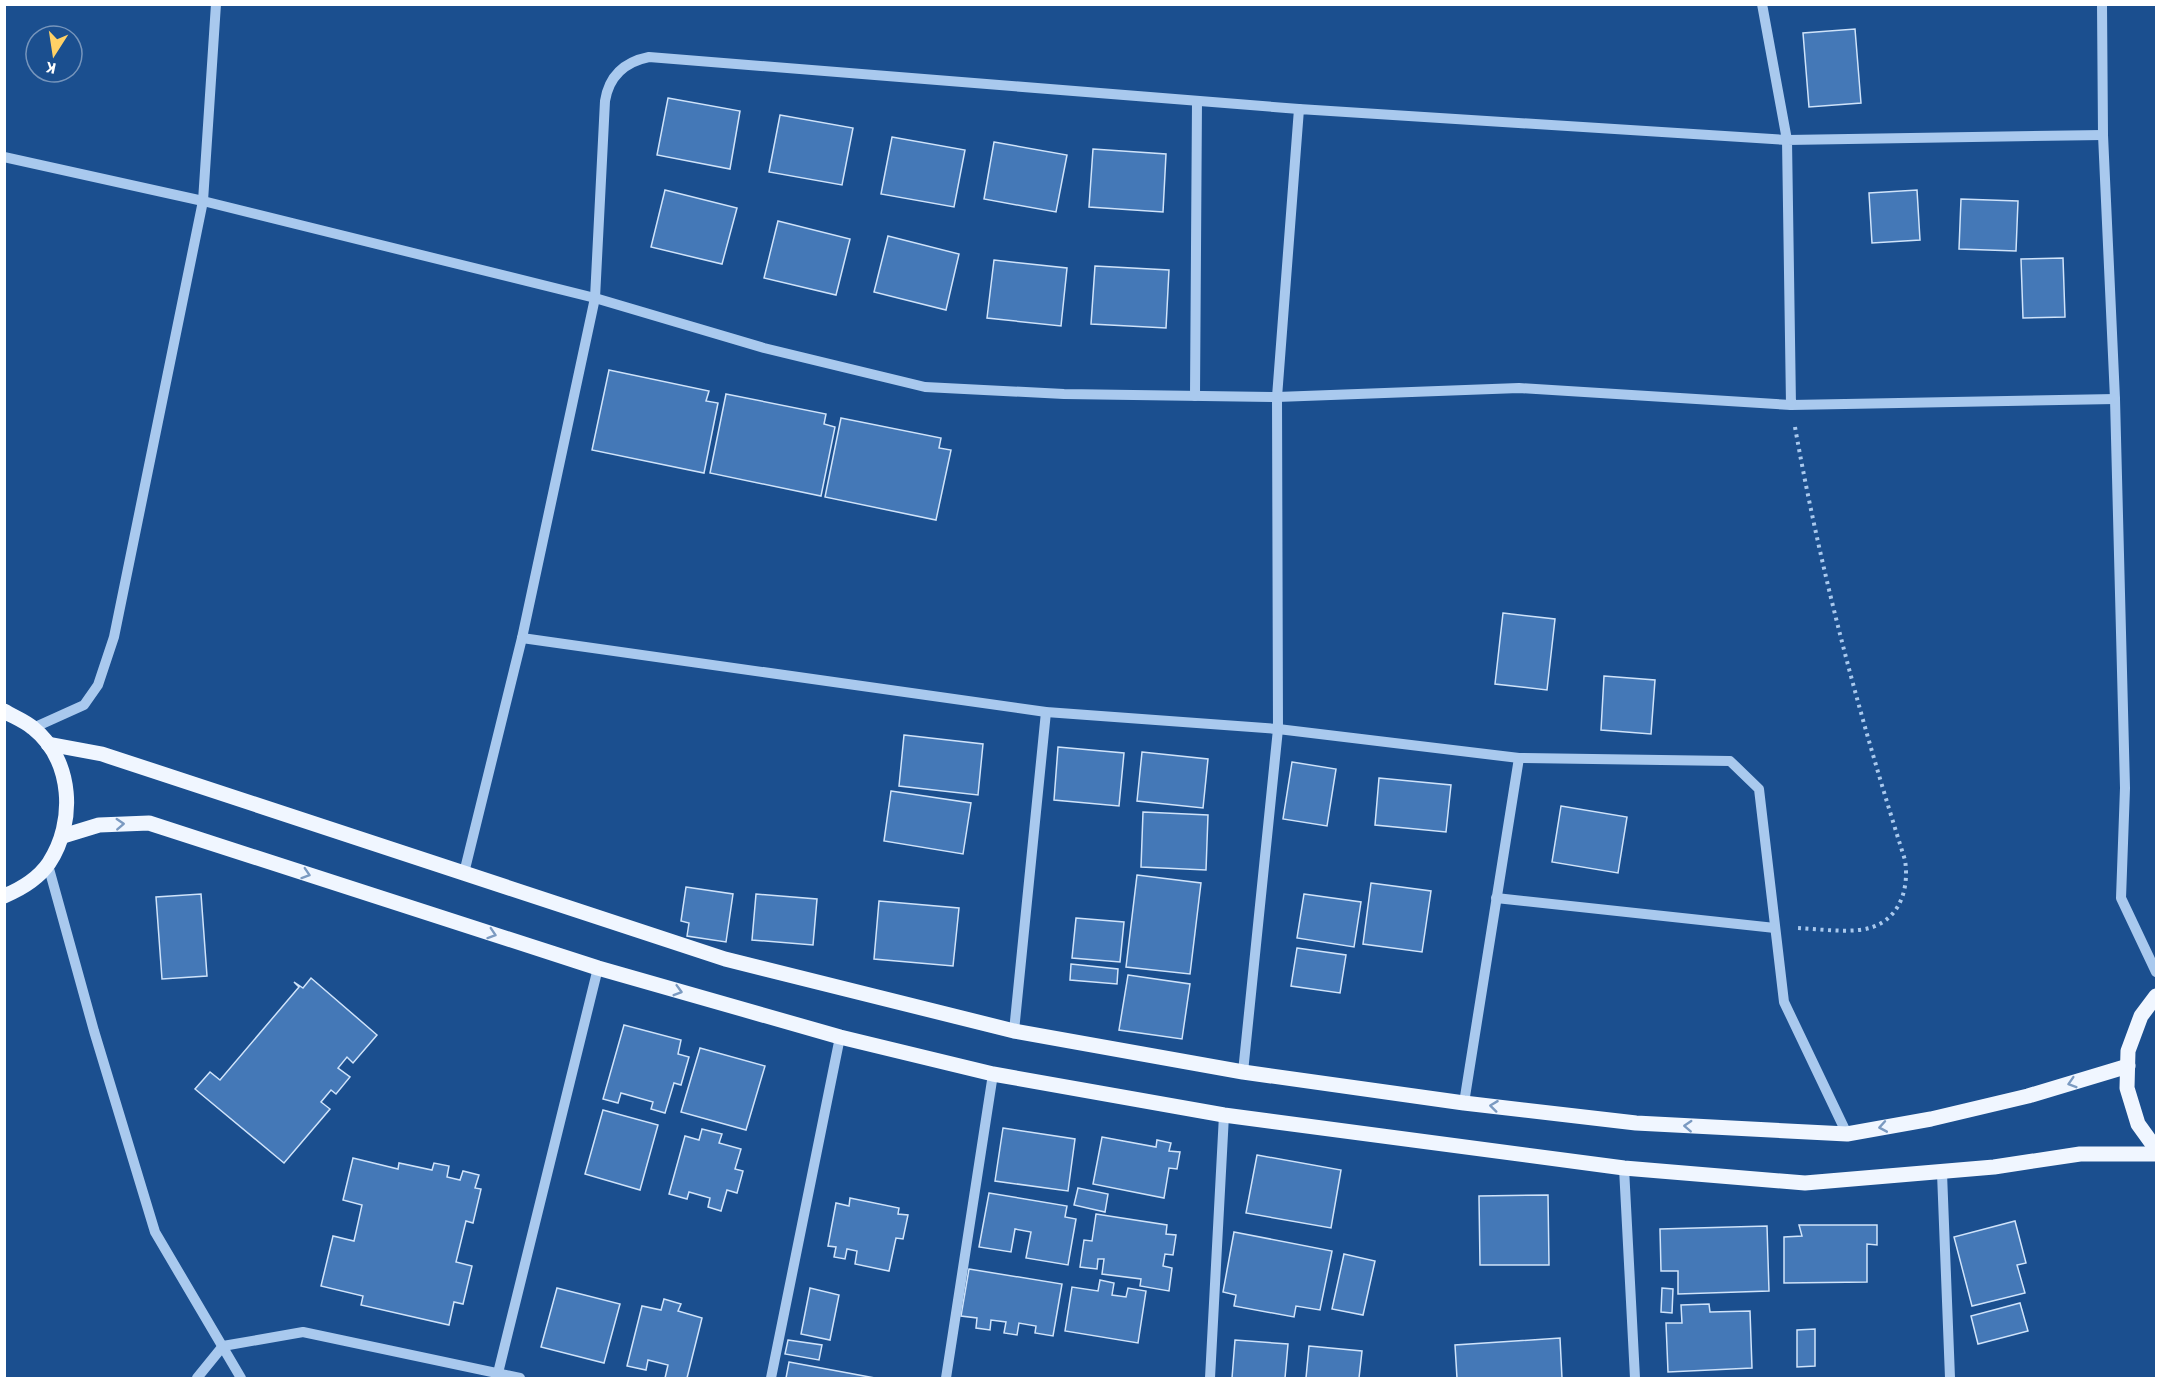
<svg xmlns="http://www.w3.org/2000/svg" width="2161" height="1383" viewBox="0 0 2161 1383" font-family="'Source Sans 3',sans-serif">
<rect width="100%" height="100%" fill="#1b4f8f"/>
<!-- building -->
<g fill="#4478b7" stroke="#cfe3fa" stroke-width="1.5">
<polygon points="1855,29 1861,103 1809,107 1803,33"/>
<polygon points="668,98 740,111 730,169 657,155"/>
<polygon points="780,115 853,128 842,185 769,172"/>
<polygon points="892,137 965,150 954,207 881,194"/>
<polygon points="994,142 1067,155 1056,212 984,199"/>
<polygon points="1093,149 1166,154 1163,212 1089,207"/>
<polygon points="665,190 737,208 722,264 651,247"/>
<polygon points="1917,190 1920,240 1872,243 1869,193"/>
<polygon points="1961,199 2018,201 2016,251 1959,249"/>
<polygon points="778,221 850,239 836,295 764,278"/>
<polygon points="888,236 959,254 946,310 874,292"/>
<polygon points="2063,258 2065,317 2023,318 2021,259"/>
<polygon points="994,260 1067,268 1061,326 987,318"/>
<polygon points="1095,266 1169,270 1166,328 1091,324"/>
<polygon points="609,370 709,391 706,401 718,403 704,473 592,450"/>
<polygon points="726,394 826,414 824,424 835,427 821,496 710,473"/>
<polygon points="841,418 941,438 939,448 951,450 936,520 825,497"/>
<polygon points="1503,613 1555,619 1547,690 1495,684"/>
<polygon points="1604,676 1655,680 1651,734 1601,730"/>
<polygon points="904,735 983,744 978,795 899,786"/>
<polygon points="1058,747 1124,753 1119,806 1054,800"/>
<polygon points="1142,752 1208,759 1203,808 1137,801"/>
<polygon points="1292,762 1336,769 1327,826 1283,819"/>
<polygon points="1379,778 1451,785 1446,832 1375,825"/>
<polygon points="891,791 971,803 963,854 884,841"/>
<polygon points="1561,806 1627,817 1618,873 1552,862"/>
<polygon points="1143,812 1208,815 1206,870 1141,867"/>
<polygon points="1137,875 1201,883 1190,974 1126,967"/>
<polygon points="1371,883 1431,891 1422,952 1363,944"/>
<polygon points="686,887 733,894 726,942 687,936 689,923 681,921"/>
<polygon points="201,894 207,976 162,979 156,897"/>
<polygon points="756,894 817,899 813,945 752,940"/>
<polygon points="1304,894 1361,902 1354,947 1297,938"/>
<polygon points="879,901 959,908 953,966 874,959"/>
<polygon points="1076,918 1124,922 1120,962 1072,958"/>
<polygon points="1297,948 1346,955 1340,993 1291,986"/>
<polygon points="1071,964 1118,969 1117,984 1070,980"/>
<polygon points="1128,975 1190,984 1182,1039 1119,1030"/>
<polygon points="311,978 377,1035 353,1063 347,1057 338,1068 350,1077 336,1094 331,1090 321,1102 330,1109 284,1163 195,1089 210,1072 220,1080 299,987 294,982 303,988"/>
<polygon points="624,1025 681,1040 678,1054 689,1057 681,1085 674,1083 665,1113 651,1109 653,1102 621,1093 618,1103 603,1099"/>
<polygon points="700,1048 765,1066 746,1130 681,1112"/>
<polygon points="603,1110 658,1125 640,1190 585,1174"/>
<polygon points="1003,1128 1075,1139 1068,1191 995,1181"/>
<polygon points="702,1129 722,1134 719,1143 741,1149 735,1169 743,1171 737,1193 727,1190 721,1211 708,1207 710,1198 689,1192 687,1199 669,1194 685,1136 699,1140"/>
<polygon points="1102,1137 1156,1147 1157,1140 1171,1143 1169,1151 1180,1152 1177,1169 1169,1168 1164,1198 1093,1184"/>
<polygon points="1257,1155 1341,1170 1331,1228 1246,1213"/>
<polygon points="353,1158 398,1169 399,1163 432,1170 434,1163 449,1166 447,1177 460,1180 463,1171 479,1175 475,1188 481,1189 473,1223 466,1221 456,1262 472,1266 463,1304 454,1302 449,1325 361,1305 363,1296 321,1286 333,1236 354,1241 362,1205 343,1200"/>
<polygon points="1078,1188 1108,1194 1105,1212 1074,1205"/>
<polygon points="989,1193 1067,1206 1065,1217 1076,1219 1068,1265 1026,1258 1031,1232 1015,1229 1011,1252 979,1247"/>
<polygon points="1548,1195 1549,1265 1480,1265 1479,1196"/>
<polygon points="850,1198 899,1208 898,1214 908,1215 903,1239 896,1238 889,1271 855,1264 857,1251 847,1249 845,1259 834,1257 836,1247 828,1246 836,1203 849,1206"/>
<polygon points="1096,1214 1167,1225 1166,1234 1176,1235 1173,1255 1165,1254 1163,1266 1172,1268 1169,1291 1140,1286 1141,1279 1102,1274 1104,1259 1098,1259 1097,1269 1080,1267 1084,1240 1092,1241"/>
<polygon points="2015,1221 2026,1263 2017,1265 2025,1293 1972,1306 1954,1237"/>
<polygon points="1799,1225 1877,1225 1877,1245 1867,1244 1867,1282 1784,1283 1784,1237 1802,1236"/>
<polygon points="1767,1226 1769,1291 1678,1294 1678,1271 1661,1271 1660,1229"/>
<polygon points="1234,1232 1332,1251 1320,1310 1296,1306 1294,1317 1234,1306 1236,1295 1223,1292"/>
<polygon points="1344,1254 1375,1261 1363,1315 1332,1309"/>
<polygon points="969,1269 1062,1284 1053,1336 1035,1333 1036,1326 1019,1323 1017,1335 1004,1333 1006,1322 991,1320 990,1330 976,1328 977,1318 961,1316"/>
<polygon points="1100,1280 1114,1283 1112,1295 1126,1297 1128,1288 1146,1291 1138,1343 1065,1331 1072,1287 1098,1291"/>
<polygon points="557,1288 620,1304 604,1363 541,1347"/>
<polygon points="810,1288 839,1295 830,1340 801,1334"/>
<polygon points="1662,1288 1673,1289 1672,1313 1661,1312"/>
<polygon points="664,1299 681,1304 678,1311 702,1318 687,1378 665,1378 668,1365 648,1360 646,1370 627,1366 642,1306 661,1310"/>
<polygon points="2020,1303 2028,1331 1978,1344 1971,1316"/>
<polygon points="1709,1304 1710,1312 1750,1311 1752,1368 1668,1372 1666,1323 1682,1323 1681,1305"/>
<polygon points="1815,1329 1815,1366 1797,1367 1797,1330"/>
<polygon points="1560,1338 1562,1378 1457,1378 1455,1345"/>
<polygon points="788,1340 822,1345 819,1360 785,1354"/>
<polygon points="1235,1340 1288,1344 1285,1378 1232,1378"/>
<polygon points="1309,1346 1362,1351 1359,1378 1306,1378"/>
<polygon points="789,1362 875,1378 786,1378"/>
</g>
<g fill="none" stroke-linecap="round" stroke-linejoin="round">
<!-- path -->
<path stroke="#a9c9ee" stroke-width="4" stroke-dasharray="3 4.5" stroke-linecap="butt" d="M1795,427C1821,574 1860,718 1905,860C1910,893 1897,926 1859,930C1839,932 1817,929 1797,928"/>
<!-- minor -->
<g stroke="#a9c9ee" stroke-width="10">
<polyline points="2102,4 2103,135 2115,399 2125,788 2121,898 2156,972"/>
<polyline points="2103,135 1787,140 1791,405 2115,399"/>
<polyline points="4,157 203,201 595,298 764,348 925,387 1064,394 1277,397 1519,388 1791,405"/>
<polyline points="1195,396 1197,101"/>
<polyline points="522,638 1046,712 1278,729 1519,758 1730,761 1759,789 1784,1002 1847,1134"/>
<polyline points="33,728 84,705 98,685 114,637 203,201 216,4"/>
<polyline points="48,865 94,1031 155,1232 241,1378"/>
<path d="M464,873L522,638L595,298L605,101C609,76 624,62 649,57L1299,109"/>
<polyline points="1496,898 1775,928"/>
<polyline points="1014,1031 1046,712"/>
<polyline points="1243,1072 1278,729 1277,397 1299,109 1787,140 1762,4"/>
<polyline points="1464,1103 1519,758"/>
<polyline points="1624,1168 1635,1378"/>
<polyline points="1942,1173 1950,1378"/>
<polyline points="498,1373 598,968"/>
<polyline points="197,1378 223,1346 303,1332 520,1378"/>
<polyline points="771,1378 840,1037"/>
<polyline points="946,1378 993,1074"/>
<polyline points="1210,1378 1224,1115"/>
</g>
<!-- major -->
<g stroke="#f0f6ff" stroke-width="15">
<path d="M4,711C14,717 25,721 33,728C73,760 76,822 49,863C38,879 21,889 4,896"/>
<polyline points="48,744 102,754 725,959 1014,1031 1243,1072 1464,1103 1636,1123 1847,1134 1931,1119 2028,1096 2128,1066"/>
<polyline points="63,836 99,825 149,823 598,968 840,1037 993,1074 1224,1115 1624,1168 1805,1183 1994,1167 2080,1154 2156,1154"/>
<polyline points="2156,996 2141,1016 2128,1051 2127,1088 2138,1124 2156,1149"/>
</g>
</g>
<!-- one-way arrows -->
<defs><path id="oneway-chevron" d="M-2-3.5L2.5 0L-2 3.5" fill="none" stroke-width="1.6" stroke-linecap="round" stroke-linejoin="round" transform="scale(1.5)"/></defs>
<g stroke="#7b9ac1">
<use href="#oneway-chevron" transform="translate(120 824) rotate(-3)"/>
<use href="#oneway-chevron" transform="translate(306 874) rotate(18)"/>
<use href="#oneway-chevron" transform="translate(492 934) rotate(18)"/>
<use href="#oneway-chevron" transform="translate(678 991) rotate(16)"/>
<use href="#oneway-chevron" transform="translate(2072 1083) rotate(163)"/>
<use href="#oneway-chevron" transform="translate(1494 1106) rotate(-173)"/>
<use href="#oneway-chevron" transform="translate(1688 1126) rotate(-177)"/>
<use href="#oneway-chevron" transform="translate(1883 1127) rotate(170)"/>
</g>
<!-- border -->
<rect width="2161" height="1383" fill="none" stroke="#ffffff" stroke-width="12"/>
<!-- north arrow -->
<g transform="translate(54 54) rotate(192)"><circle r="28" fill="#1b4f8f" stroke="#7695bc" stroke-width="1.5"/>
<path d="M0-4.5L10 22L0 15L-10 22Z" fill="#ffd166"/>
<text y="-9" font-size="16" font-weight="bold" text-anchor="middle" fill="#ffffff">K</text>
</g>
</svg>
